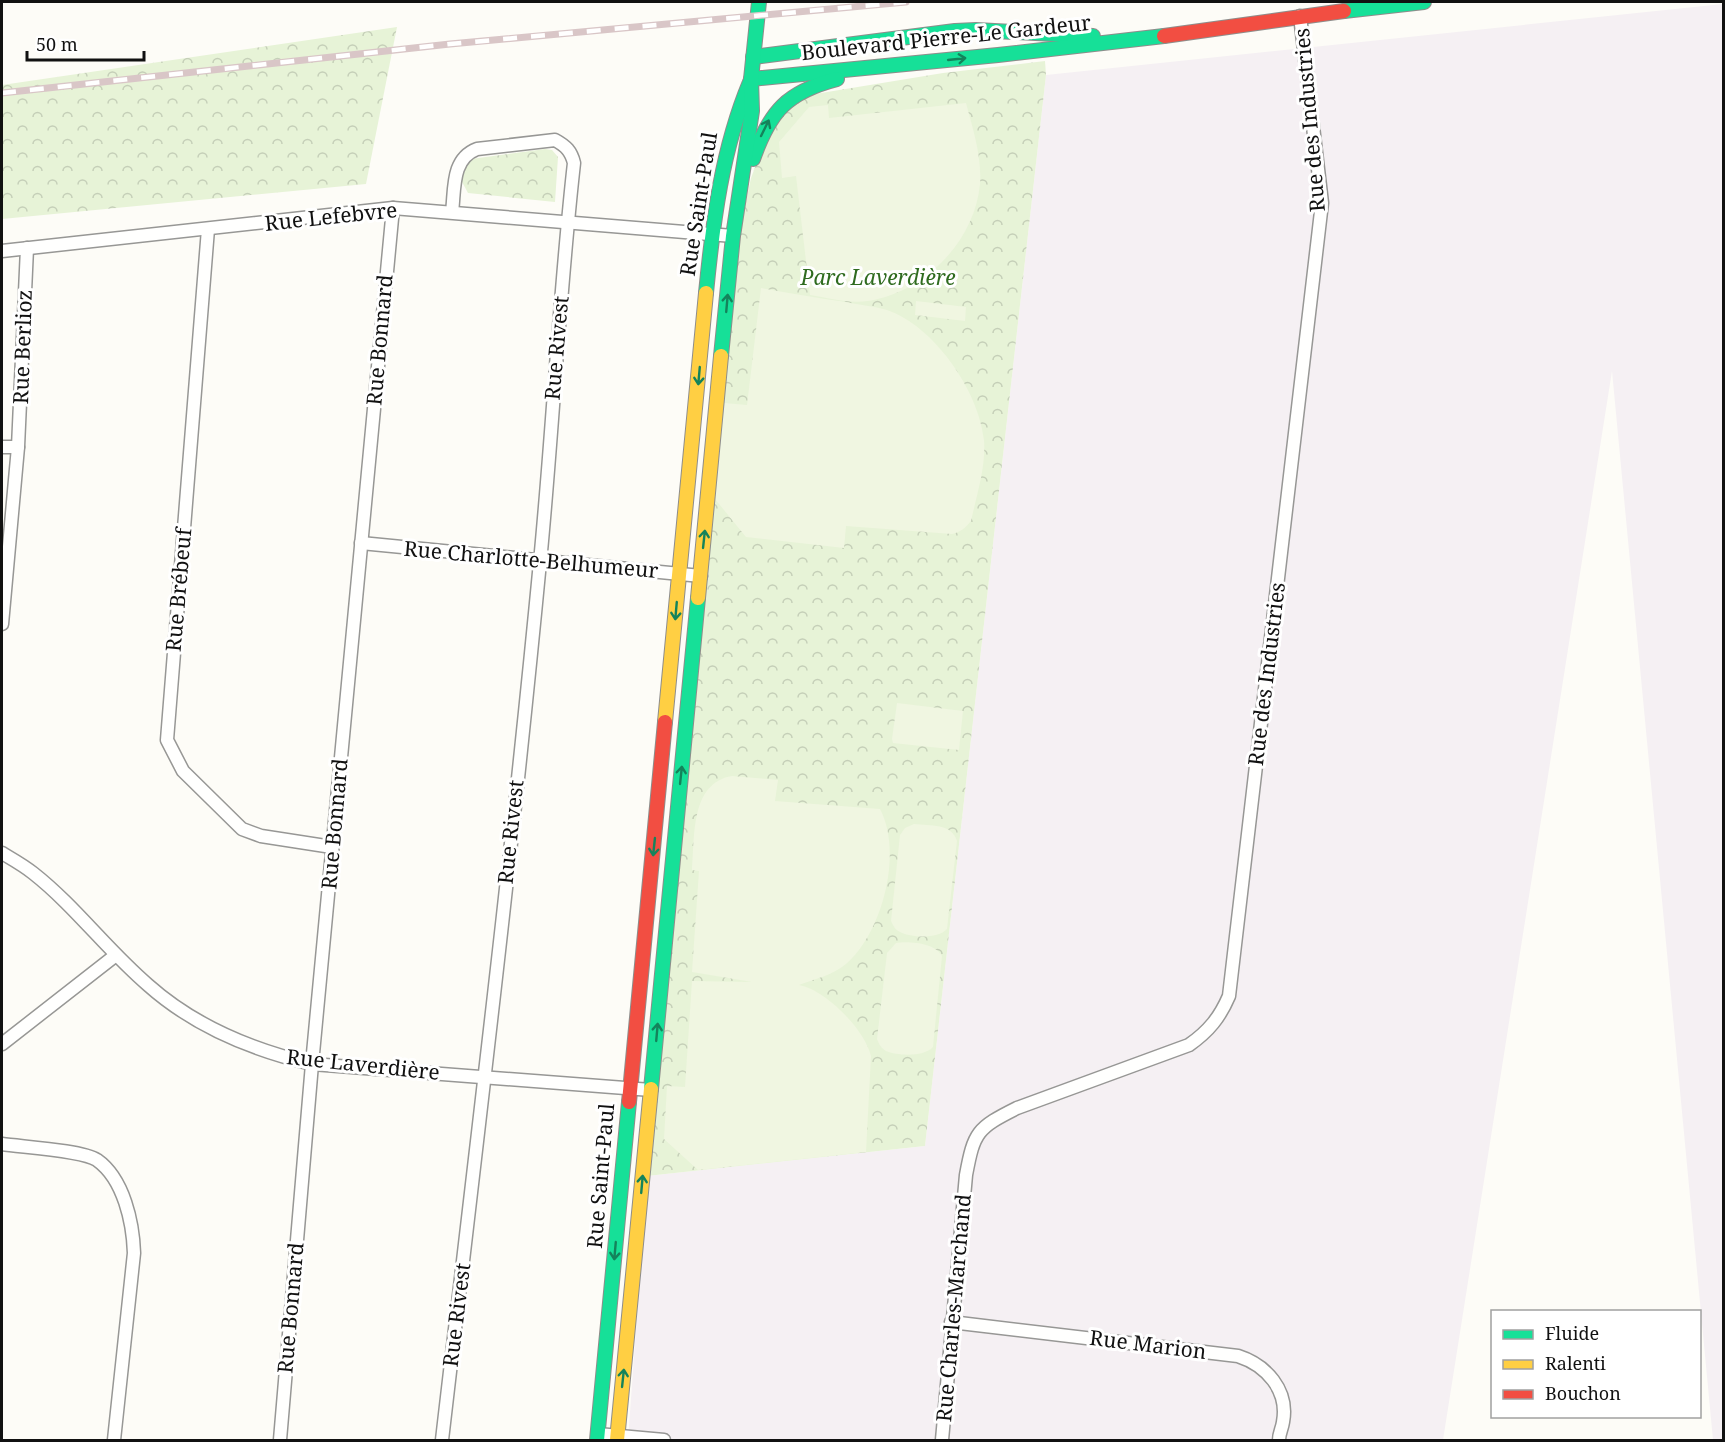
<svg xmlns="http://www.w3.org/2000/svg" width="1725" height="1442" viewBox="0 0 1725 1442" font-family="'Noto Serif',serif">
<defs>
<pattern id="park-crowns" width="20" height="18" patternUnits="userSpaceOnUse" patternTransform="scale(1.5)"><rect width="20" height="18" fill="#e7f3d7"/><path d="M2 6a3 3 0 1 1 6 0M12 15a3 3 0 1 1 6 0" fill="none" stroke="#c5cfb8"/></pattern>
</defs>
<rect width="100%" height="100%" fill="#fdfcf7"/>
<!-- industrial -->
<polygon fill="#f5f0f3" points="1723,4 1723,1440 1713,1440 1612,371 1443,1440 628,1440 647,1176 925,1146 1046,75"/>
<!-- park -->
<g fill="url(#park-crowns)">
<polygon points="397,27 366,184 2,219 2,85"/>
<polygon points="1045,61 1046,75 925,1146 647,1176 736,249 751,178 760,154 779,118 797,102 815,94 943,73"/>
<polygon points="545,149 552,150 558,157 555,202 468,193 461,180 464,168 471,159"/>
</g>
<!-- pitch -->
<g fill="#f0f6e1">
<path d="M966,103C973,129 982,157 980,184C975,241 925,292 868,301C849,304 829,298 810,295L796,176L782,178L779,142L809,107L828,105L829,118Z"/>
<path d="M761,288C789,293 818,298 846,302C859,305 874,306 887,310C934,326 979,391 984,440C986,467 977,494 971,521C965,528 961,532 952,534L846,526L844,548L746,537L715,499L724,403L747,405Z"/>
<polygon points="916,301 966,307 965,321 915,315"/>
<polygon points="897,703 963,711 959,750 893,743 892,739"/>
<path d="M732,776L778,780L775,801L880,809C903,852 883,932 846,964C833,975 815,979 799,985C826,990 865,1030 871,1056L866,1152L698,1170L664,1139L667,1086L685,1087L692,981L752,982L692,972L699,871L692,870C695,837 690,783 732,776Z"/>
<path d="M914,824C930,826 952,823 957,841L947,929C938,939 912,938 900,932C895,930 893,925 891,921L900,835L905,828Z"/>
<path d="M896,943C909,941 935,943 942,956L933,1047C924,1057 898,1056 886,1051C881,1048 879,1044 877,1039L887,953Z"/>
</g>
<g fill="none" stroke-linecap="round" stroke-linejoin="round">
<defs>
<g id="street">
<polyline points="208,229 167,740 183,771 242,829 261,836 332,847"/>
<polyline points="2,251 393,208 733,236"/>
<polyline points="2,447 18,447"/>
<polyline points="361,543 701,576"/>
<polyline points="2,624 18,447 27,248"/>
<path d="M2,853C12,859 23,865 33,873C75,906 107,950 148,985C194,1026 252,1050 312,1064L651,1090"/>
<polyline points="2,1044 116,955"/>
<path d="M2,1144C22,1147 82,1150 97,1160C124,1179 133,1223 134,1253L114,1440"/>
<path d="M951,1322L1238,1356C1266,1365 1289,1390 1283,1422C1282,1429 1279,1433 1279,1440"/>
<polyline points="598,1434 664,1440"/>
<polyline points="280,1440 312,1064 393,208"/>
<path d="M442,1440C476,1148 512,855 540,562C553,429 559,296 574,163C571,151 566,146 555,140L477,149C451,159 455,189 452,212"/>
<path d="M942,1440L966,1175C974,1132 977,1128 1017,1108L1189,1045C1209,1031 1220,1017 1229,996L1322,203L1300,16"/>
</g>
<g id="fast">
<polyline points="1344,11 1424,2"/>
<polyline points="753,57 955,31 976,30 1093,36"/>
<polyline points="751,79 998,55 1164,36"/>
<path d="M753,159C770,111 787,92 837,79"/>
<path d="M706,293C713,221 722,149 750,82"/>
<polyline points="721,356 733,236 752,111 751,79 759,2"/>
<polyline points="651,1089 698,598"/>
<polyline points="597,1440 629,1102"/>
</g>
<g id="slow">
<polyline points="698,598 721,356"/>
<polyline points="665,722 706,293"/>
<polyline points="617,1440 651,1089"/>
</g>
<g id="jam">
<polyline points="1164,36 1344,11"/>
<polyline points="629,1102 665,722"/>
</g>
</defs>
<!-- street casing -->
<use href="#street" stroke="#979795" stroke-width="15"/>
<!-- fast casing -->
<use href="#fast" stroke="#8e8d8b" stroke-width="16"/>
<!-- slow casing -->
<use href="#slow" stroke="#8e8d8b" stroke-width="16"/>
<!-- jam casing -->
<use href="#jam" stroke="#8e8d8b" stroke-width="16"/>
<!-- street -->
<use href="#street" stroke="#fffffe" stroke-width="12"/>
<!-- fast -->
<use href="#fast" stroke="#16e098" stroke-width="14"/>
<!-- slow -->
<use href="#slow" stroke="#ffcf43" stroke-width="14"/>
<!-- jam -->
<use href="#jam" stroke="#f24e42" stroke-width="14"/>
<defs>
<polyline id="rail" points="2,93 450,44 906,2"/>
</defs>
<!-- rail casing -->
<use href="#rail" stroke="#d9c6c7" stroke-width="7"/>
<!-- rail -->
<use href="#rail" stroke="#fff" stroke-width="4.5" stroke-dasharray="14" stroke-linecap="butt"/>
</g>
<!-- one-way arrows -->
<defs><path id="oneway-shaft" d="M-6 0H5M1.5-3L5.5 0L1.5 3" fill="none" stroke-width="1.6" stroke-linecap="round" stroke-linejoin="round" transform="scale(1.5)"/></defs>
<g stroke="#14835b">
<use href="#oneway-shaft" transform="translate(957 59) rotate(-6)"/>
<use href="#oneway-shaft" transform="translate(765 128) rotate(-64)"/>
<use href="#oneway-shaft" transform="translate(727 303) rotate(-85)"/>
<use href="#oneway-shaft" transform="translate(699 376) rotate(95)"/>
<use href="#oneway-shaft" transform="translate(704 539) rotate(-84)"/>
<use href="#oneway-shaft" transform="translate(676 611) rotate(95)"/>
<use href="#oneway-shaft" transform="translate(681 775) rotate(-84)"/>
<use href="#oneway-shaft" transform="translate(654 847) rotate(96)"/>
<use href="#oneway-shaft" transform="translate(657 1032) rotate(-85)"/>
<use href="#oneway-shaft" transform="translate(642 1184) rotate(-85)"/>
<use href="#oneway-shaft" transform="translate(615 1251) rotate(95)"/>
<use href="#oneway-shaft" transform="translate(623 1378) rotate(-84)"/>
</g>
<g text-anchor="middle" stroke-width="6" stroke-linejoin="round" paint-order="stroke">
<!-- street labels -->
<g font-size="21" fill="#111" stroke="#fff">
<text transform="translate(946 38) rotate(-6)" y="7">Boulevard Pierre-Le Gardeur</text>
<text transform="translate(1310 120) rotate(-95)" y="7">Rue des Industries</text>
<text transform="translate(699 204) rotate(-81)" y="7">Rue Saint-Paul</text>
<text transform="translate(331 217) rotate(-6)" y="7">Rue Lefebvre</text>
<text transform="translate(380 340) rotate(-85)" y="7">Rue Bonnard</text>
<text transform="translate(23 347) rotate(-88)" y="7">Rue Berlioz</text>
<text transform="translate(557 348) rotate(-85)" y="7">Rue Rivest</text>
<text transform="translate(531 560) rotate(5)" y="7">Rue Charlotte-Belhumeur</text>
<text transform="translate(179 590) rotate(-85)" y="7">Rue Brébeuf</text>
<text transform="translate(1267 674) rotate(-83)" y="7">Rue des Industries</text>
<text transform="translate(335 824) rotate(-85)" y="7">Rue Bonnard</text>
<text transform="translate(511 832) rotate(-84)" y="7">Rue Rivest</text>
<text transform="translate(363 1065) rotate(6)" y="7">Rue Laverdière</text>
<text transform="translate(601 1176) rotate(-85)" y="7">Rue Saint-Paul</text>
<text transform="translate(291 1308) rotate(-85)" y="7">Rue Bonnard</text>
<text transform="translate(954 1308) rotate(-85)" y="7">Rue Charles-Marchand</text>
<text transform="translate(457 1315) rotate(-83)" y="7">Rue Rivest</text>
<text transform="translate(1148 1345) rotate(7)" y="7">Rue Marion</text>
</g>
<!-- park labels -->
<g font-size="21" font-style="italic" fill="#2f6b1f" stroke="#fff">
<text x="878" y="285">Parc Laverdière</text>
</g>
</g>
<!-- border -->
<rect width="1725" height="1442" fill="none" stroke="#111111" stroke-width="6"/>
<!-- legend -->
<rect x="1491" y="1310" width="210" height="108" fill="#ffffff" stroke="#a0a0a0" stroke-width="1.5"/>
<rect x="1503" y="1330" width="30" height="9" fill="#16e098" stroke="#a0a0a0" stroke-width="1.5"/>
<text x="1545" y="1340" font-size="18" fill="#111111">Fluide</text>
<rect x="1503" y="1360" width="30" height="9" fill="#ffcf43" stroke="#a0a0a0" stroke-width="1.5"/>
<text x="1545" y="1370" font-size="18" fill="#111111">Ralenti</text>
<rect x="1503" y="1390" width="30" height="9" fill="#f24e42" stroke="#a0a0a0" stroke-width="1.5"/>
<text x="1545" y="1400" font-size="18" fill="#111111">Bouchon</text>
<!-- scale -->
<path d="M27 51v9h117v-9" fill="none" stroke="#111111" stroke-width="3"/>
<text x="36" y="51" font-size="18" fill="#111111" stroke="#ffffff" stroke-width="4.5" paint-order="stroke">50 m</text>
</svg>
